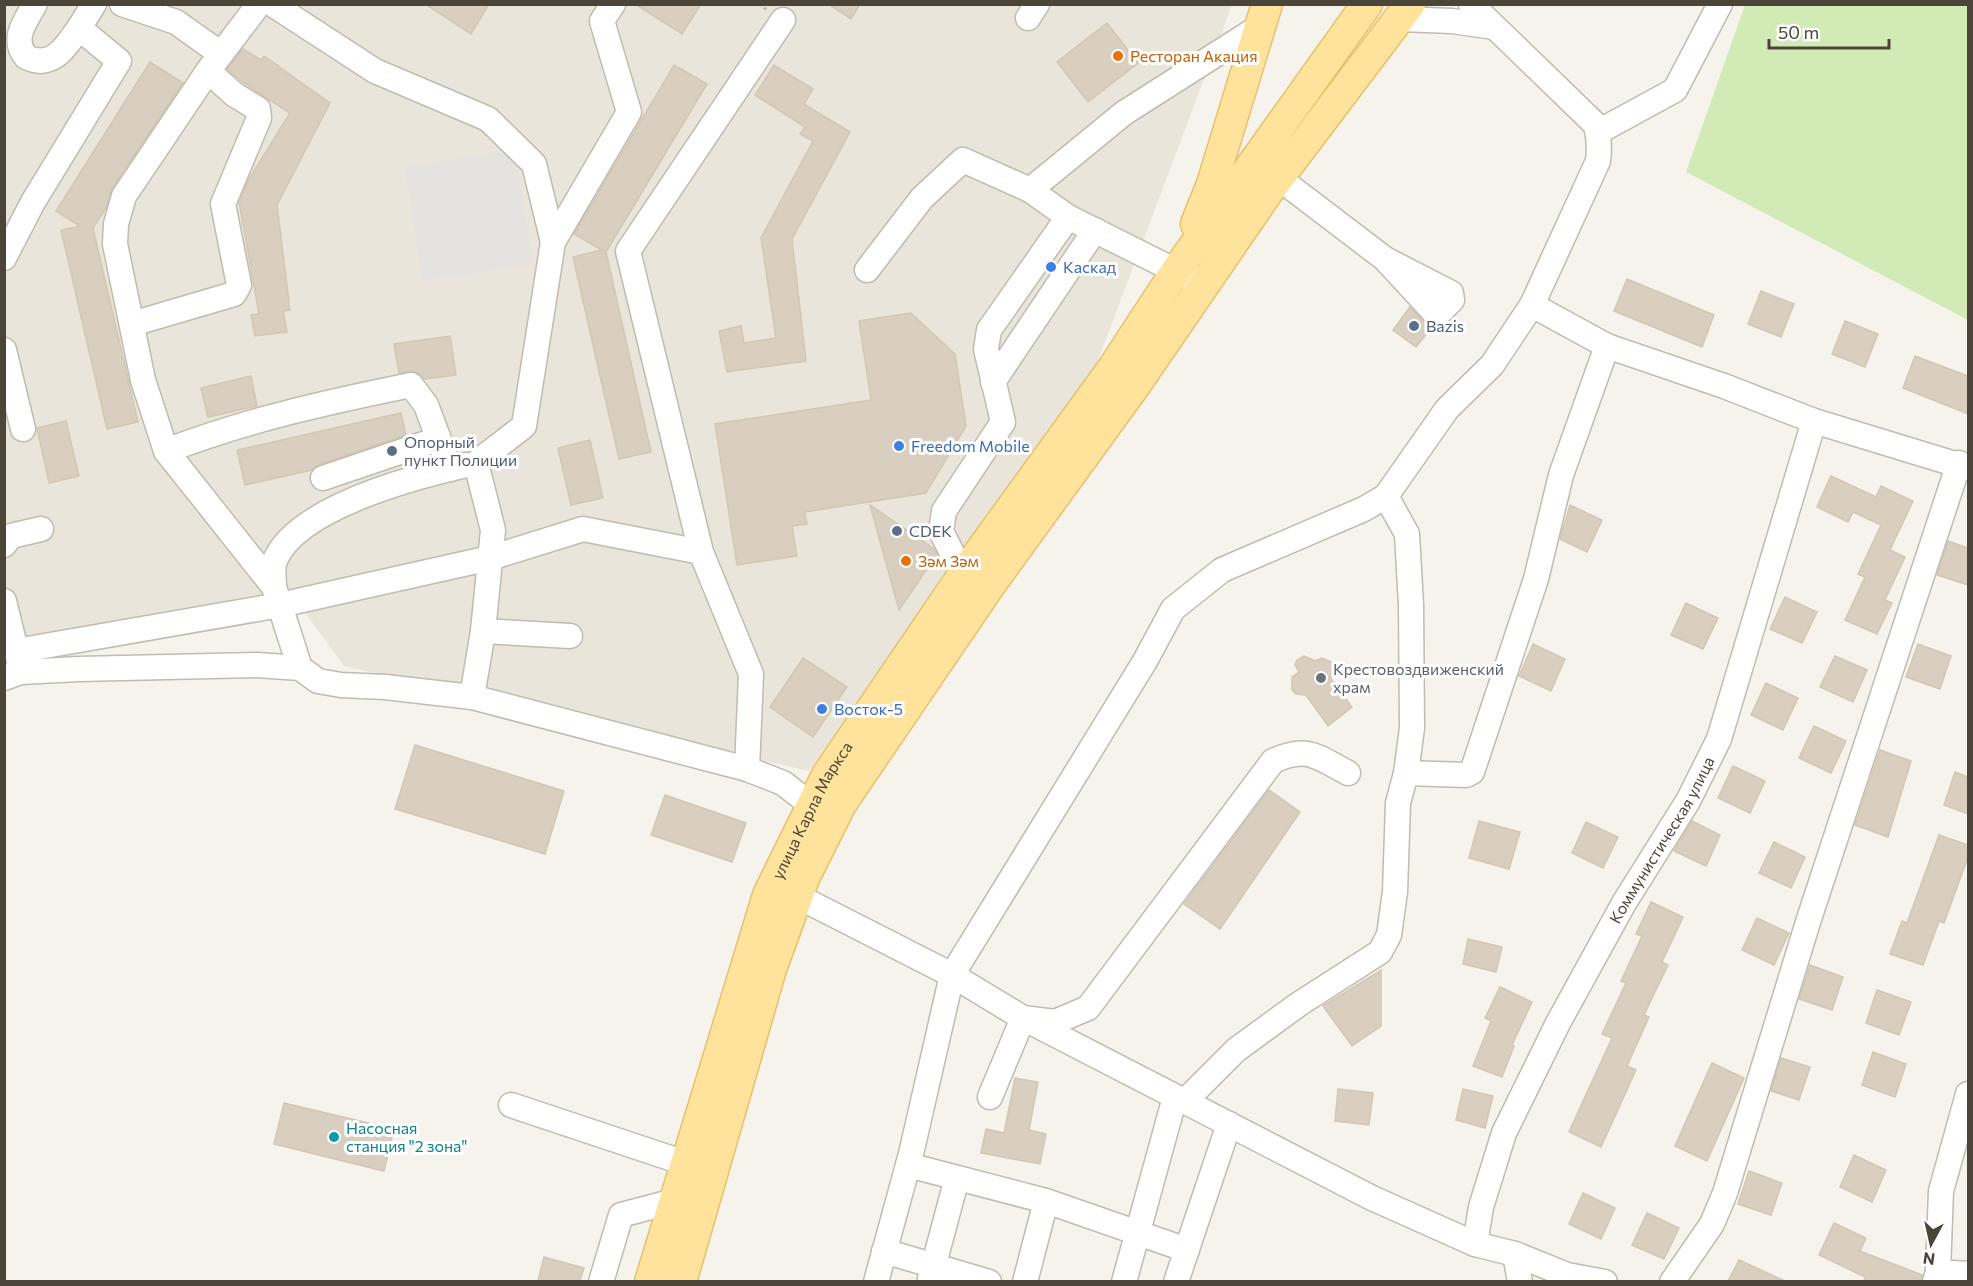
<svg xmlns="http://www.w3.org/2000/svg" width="1973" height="1286" viewBox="0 0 1973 1286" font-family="Commissioner,sans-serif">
<rect width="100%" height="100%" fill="#f6f3ec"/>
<path fill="#eae5da" d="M5 5H1232L1095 368 809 771 344 666 290 592 5 649Z"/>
<path fill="#d2eab5" d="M1745 5H1968V320L1686 172Z"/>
<path fill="#e5e3e0" d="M515 149 533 264 422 281 405 167Z"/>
<g fill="#d8cfc1" stroke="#d3c7b4" stroke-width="1.5">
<path d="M425 4H489L471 34Z"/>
<path d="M635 4H701L682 34Z"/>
<path d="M828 4H860L851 19Z"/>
<path d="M1107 23 1138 63 1088 102 1057 62Z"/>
<path d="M243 49 261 60 264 56 330 103 277 205 290 310 283 311 287 332 255 336 251 315 259 314 239 202 249 179 290 113 244 83 227 69Z"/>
<path d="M150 62 183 83 112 188 106 208 93 228 138 422 107 429 61 230 80 226 56 211Z"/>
<path d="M674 65 707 84 606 252 651 452 619 459 573 257 602 250 574 234Z"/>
<path d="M774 65 813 89 804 104 850 132 792 239 806 361 727 372 719 331 741 326 744 343 776 338 761 238 813 141 800 134 805 127 755 95Z"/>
<path d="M1627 279 1714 315 1702 347 1614 311Z"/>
<path d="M1761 291 1794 304 1781 337 1748 324Z"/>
<path d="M1410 307 1424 322 1433 326 1416 347 1393 330Z"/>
<path d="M911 313 955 354 966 426 926 493 805 512 807 524 792 526 797 556 737 565 715 424 871 400 859 321Z"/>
<path d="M1845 321 1878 334 1865 367 1832 354Z"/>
<path d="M450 336 456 375 425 379 415 372 399 373 394 344Z"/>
<path d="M1915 356 1968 376V414L1903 388Z"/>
<path d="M251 376 257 406 208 417 201 388Z"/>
<path d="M401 413 406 435 318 465 312 470 245 485 237 450Z"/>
<path d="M66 421 79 476 49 483 37 428Z"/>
<path d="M590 440 603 498 571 505 558 448Z"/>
<path d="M1831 476 1876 497 1881 486 1913 501 1890 550 1905 557 1885 600 1892 603 1877 634 1845 620 1865 577 1858 574 1881 525 1853 512 1848 522 1817 507Z"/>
<path d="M870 505 933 548 937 554 899 610Z"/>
<path d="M1570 505 1602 520 1587 552 1560 539Z"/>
<path d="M1948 541 1968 548V585L1937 575Z"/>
<path d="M1785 597 1817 612 1802 643 1770 629Z"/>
<path d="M1686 603 1718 618 1703 649 1671 635Z"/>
<path d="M1533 644 1565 659 1551 691 1519 676Z"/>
<path d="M1918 644 1951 656 1940 689 1906 677Z"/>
<path d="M1304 656 1315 661 1322 658 1331 662 1334 665 1331 679 1352 707 1328 726 1306 695 1296 694 1292 690V677L1299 672 1295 665 1297 660Z"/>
<path d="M1835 656 1867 670 1853 702 1820 687Z"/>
<path d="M803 658 847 687 813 737 770 707Z"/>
<path d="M1766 683 1798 698 1783 730 1751 715Z"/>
<path d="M1814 726 1846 741 1831 773 1799 758Z"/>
<path d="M415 745 564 791 545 854 395 809Z"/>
<path d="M1880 750 1911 761 1888 837 1855 825Z"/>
<path d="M1733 766 1765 781 1750 813 1718 798Z"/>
<path d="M1955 772 1968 777V814L1944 805Z"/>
<path d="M1269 790 1300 812 1220 929 1184 904Z"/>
<path d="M665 795 746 823 732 862 651 835Z"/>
<path d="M1479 821 1520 832 1509 869 1469 858Z"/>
<path d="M1692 821 1720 835 1706 866 1674 851Z"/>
<path d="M1586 822 1618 837 1603 868 1572 853Z"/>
<path d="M1939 835 1968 845V857L1944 923 1939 921 1923 965 1890 954 1902 921 1907 923Z"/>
<path d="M1774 842 1805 857 1791 888 1759 873Z"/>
<path d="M1651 902 1683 917 1662 962 1668 965 1644 1015 1649 1017 1627 1066 1636 1070 1601 1147 1569 1132 1612 1038 1602 1034 1626 983 1621 981 1642 936 1636 934Z"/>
<path d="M1757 918 1789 933 1774 965 1742 950Z"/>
<path d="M1468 939 1502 947 1496 972 1463 964Z"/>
<path d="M1810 965 1843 977 1832 1010 1799 999Z"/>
<path d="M1381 970V1026L1352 1046 1323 1006Z"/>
<path d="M1500 987 1532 1002 1512 1045 1514 1046 1502 1077 1473 1066 1491 1021 1485 1018Z"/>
<path d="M1877 990 1911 1002 1899 1035 1866 1023Z"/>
<path d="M1873 1052 1906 1064 1895 1097 1862 1085Z"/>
<path d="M1781 1058 1810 1067 1799 1100 1771 1091Z"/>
<path d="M1712 1063 1744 1078 1707 1161 1675 1146Z"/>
<path d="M1015 1078 1038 1082 1029 1130 1046 1134 1040 1164 981 1153 986 1129 1004 1133Z"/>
<path d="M1338 1089 1373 1093 1369 1125 1335 1121Z"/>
<path d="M1463 1089 1493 1096 1485 1128 1456 1120Z"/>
<path d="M284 1103 394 1129 384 1171 274 1144Z"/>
<path d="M1854 1155 1886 1170 1872 1202 1840 1187Z"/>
<path d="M1749 1171 1782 1183 1771 1215 1738 1204Z"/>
<path d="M1583 1193 1615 1208 1601 1239 1569 1224Z"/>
<path d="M1647 1213 1679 1228 1664 1259 1632 1245Z"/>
<path d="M1834 1223 1866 1238 1860 1251 1922 1275 1921 1281H1864L1865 1277 1819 1255Z"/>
<path d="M544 1257 584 1268 580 1281H538Z"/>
<path d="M1739 1260 1785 1281H1728Z"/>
</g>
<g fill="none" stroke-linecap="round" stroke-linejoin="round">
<defs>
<g id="minor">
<path d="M35 4C25 22 11 39 26 57 52 70 66 47 79 28"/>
<path d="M122 4 176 22 221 54"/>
<path d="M259 4 208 71 124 196 116 224 115 244 143 380 166 451 274 587 300 668"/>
<path d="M272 4 375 71 488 119 534 164 553 242"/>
<path d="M1471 4 1596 125C1599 138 1600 148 1598 161L1532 305 1607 346 1724 386 1814 421 1968 468"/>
<path d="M1028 18 1037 4"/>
<path d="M1400 19 1452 21 1494 27"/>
<path d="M1598 132 1675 90 1720 4"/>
<path d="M1280 179 1385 259 1434 312H1440L1452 300 1451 293 1385 259"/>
<path d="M1030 190 1124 113 1259 27"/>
<path d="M4 258 33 202 119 61 79 28 94 4"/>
<path d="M867 270 922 198 963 160 1030 190 1068 217 1192 279"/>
<path d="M132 324 234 294 239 285 223 204 259 118 258 109 235 95 208 71"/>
<path d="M4 350 23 429"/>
<path d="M993 382 1095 230"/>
<path d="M166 451C246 420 328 402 411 385L426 405 450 469"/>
<path d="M323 478 438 439"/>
<path d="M4 545 11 536 41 529"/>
<path d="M963 575 941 531 944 511 1003 422 986 349 989 330 1068 217"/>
<path d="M274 587C274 579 272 567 275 560 298 507 414 477 466 465"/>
<path d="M4 601 20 666"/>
<path d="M483 631 570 636"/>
<path d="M16 651 280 605 490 558 583 529 701 552"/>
<path d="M4 678 21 672 78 669 257 665 300 668 318 681 341 685 385 687 472 697 747 769 783 783 810 804 826 812"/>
<path d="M472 697 483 631 493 530 476 463 524 426 553 242 629 112 602 21 613 4"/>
<path d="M747 769 751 674 701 552 628 251 783 20"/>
<path d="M1406 773 1466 775 1472 772 1536 579 1561 475 1607 346"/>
<path d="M797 896 952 975 1023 1018 1372 1198 1475 1244 1515 1254 1567 1275 1605 1282"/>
<path d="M990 1097 1023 1018 1055 1022 1088 1008 1273 761C1308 745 1317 757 1348 773"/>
<path d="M1185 1101 1236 1050 1299 1004 1380 952 1389 935 1395 892 1398 803 1406 773 1412 728 1411 605 1407 534 1386 496"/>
<path d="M511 1105 685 1163"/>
<path d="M908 1165 1046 1201 1025 1282"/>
<path d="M1046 1201 1187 1250"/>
<path id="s1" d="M1475 1244 1481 1207 1504 1133 1558 1023 1624 903 1688 801 1719 739 1814 421"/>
<path d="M884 1251 989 1282"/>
<path d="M1515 1254 1520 1282"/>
<path d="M1938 1272 1968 1274"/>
<path d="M930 1279 957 1178"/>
<path d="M601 1282 621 1215 674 1201"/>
<path d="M876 1282 911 1154 952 975 1145 661 1173 609 1222 570 1364 509 1386 496 1447 409 1492 365 1532 305"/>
<path d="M1124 1282 1175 1097"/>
<path d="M1176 1282 1229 1124"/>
<path d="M1672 1282 1712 1224 1725 1193 1808 922 1959 463"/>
<path d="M1935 1282 1938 1272 1941 1191 1968 1094"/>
</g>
<g id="major">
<path d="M1196 224 1212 184 1267 4"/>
<path id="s2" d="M650 1282 768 895 827 775 963 575 1113 368 1177 270 1367 4"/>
<path d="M681 1282 771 969 804 878 841 804 990 585 1136 384 1267 193 1410 4"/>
</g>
</defs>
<use href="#minor" stroke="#c2bbae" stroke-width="27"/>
<use href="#major" stroke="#e6c16a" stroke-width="33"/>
<path stroke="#c4b79f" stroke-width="3" stroke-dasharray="3 3" stroke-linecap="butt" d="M759 4 767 10"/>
<use href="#minor" stroke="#fff" stroke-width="24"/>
<use href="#major" stroke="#ffe39c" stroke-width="30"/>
</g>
<g fill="#e8710a" stroke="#fff" stroke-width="2">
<circle cx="1118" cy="56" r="6"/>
<circle cx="906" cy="561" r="6"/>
</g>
<g fill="#3f7fe0" stroke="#fff" stroke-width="2">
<circle cx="1051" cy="267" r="6"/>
<circle cx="899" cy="446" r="6"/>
<circle cx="822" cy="709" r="6"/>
</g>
<g fill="#5c6f8a" stroke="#fff" stroke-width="2">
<circle cx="1414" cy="326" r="6"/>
<circle cx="392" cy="451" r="6"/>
<circle cx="897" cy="531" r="6"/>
</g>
<circle fill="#6b7280" stroke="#fff" stroke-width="2" cx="1321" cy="678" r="6"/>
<circle fill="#0f9aa8" stroke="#fff" stroke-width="2" cx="334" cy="1137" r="6"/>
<g text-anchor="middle" stroke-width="6" stroke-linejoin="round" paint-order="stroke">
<g font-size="16" fill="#c56008" stroke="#fff" text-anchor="start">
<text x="1130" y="62">Ресторан Акация</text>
<text x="918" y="567">Зәм Зәм</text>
</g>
<g font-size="16" fill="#366cbe" stroke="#fff" text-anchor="start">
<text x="1063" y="273">Каскад</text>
<text x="911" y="452">Freedom Mobile</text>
<text x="834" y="715">Восток-5</text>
</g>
<g font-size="16" fill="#4e5e75" stroke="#fff" text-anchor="start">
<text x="1426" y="332">Bazis</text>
<text x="404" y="448">Опорный<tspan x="404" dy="18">пункт Полиции</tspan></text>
<text x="909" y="537">CDEK</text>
</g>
<g font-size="16" fill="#5b616d" stroke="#fff" text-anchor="start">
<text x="1333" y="675">Крестовоздвиженский<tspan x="1333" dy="18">храм</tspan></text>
</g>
<g font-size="16" fill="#4b4439" stroke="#fff">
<text dy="6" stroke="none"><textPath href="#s2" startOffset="500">улица Карла Маркса</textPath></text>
<text dy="6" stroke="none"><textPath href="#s1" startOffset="448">Коммунистическая улица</textPath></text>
</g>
<g font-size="16" fill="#0d838f" stroke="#fff" text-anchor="start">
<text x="346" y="1134">Насосная<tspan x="346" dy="18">станция "2 зона"</tspan></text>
</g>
</g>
<rect width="1973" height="1286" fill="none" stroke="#4b4439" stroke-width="12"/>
<g transform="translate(1931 1244) rotate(188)" stroke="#ffffff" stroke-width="4.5" paint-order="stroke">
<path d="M0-4.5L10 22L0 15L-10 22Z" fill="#4b4439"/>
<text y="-9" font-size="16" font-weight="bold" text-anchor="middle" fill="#4b4439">N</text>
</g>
<path d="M1769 39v9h120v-9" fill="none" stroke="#4b4439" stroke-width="3"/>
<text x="1778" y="39" font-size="18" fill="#4b4439" stroke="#ffffff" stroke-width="4.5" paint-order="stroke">50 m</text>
</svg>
